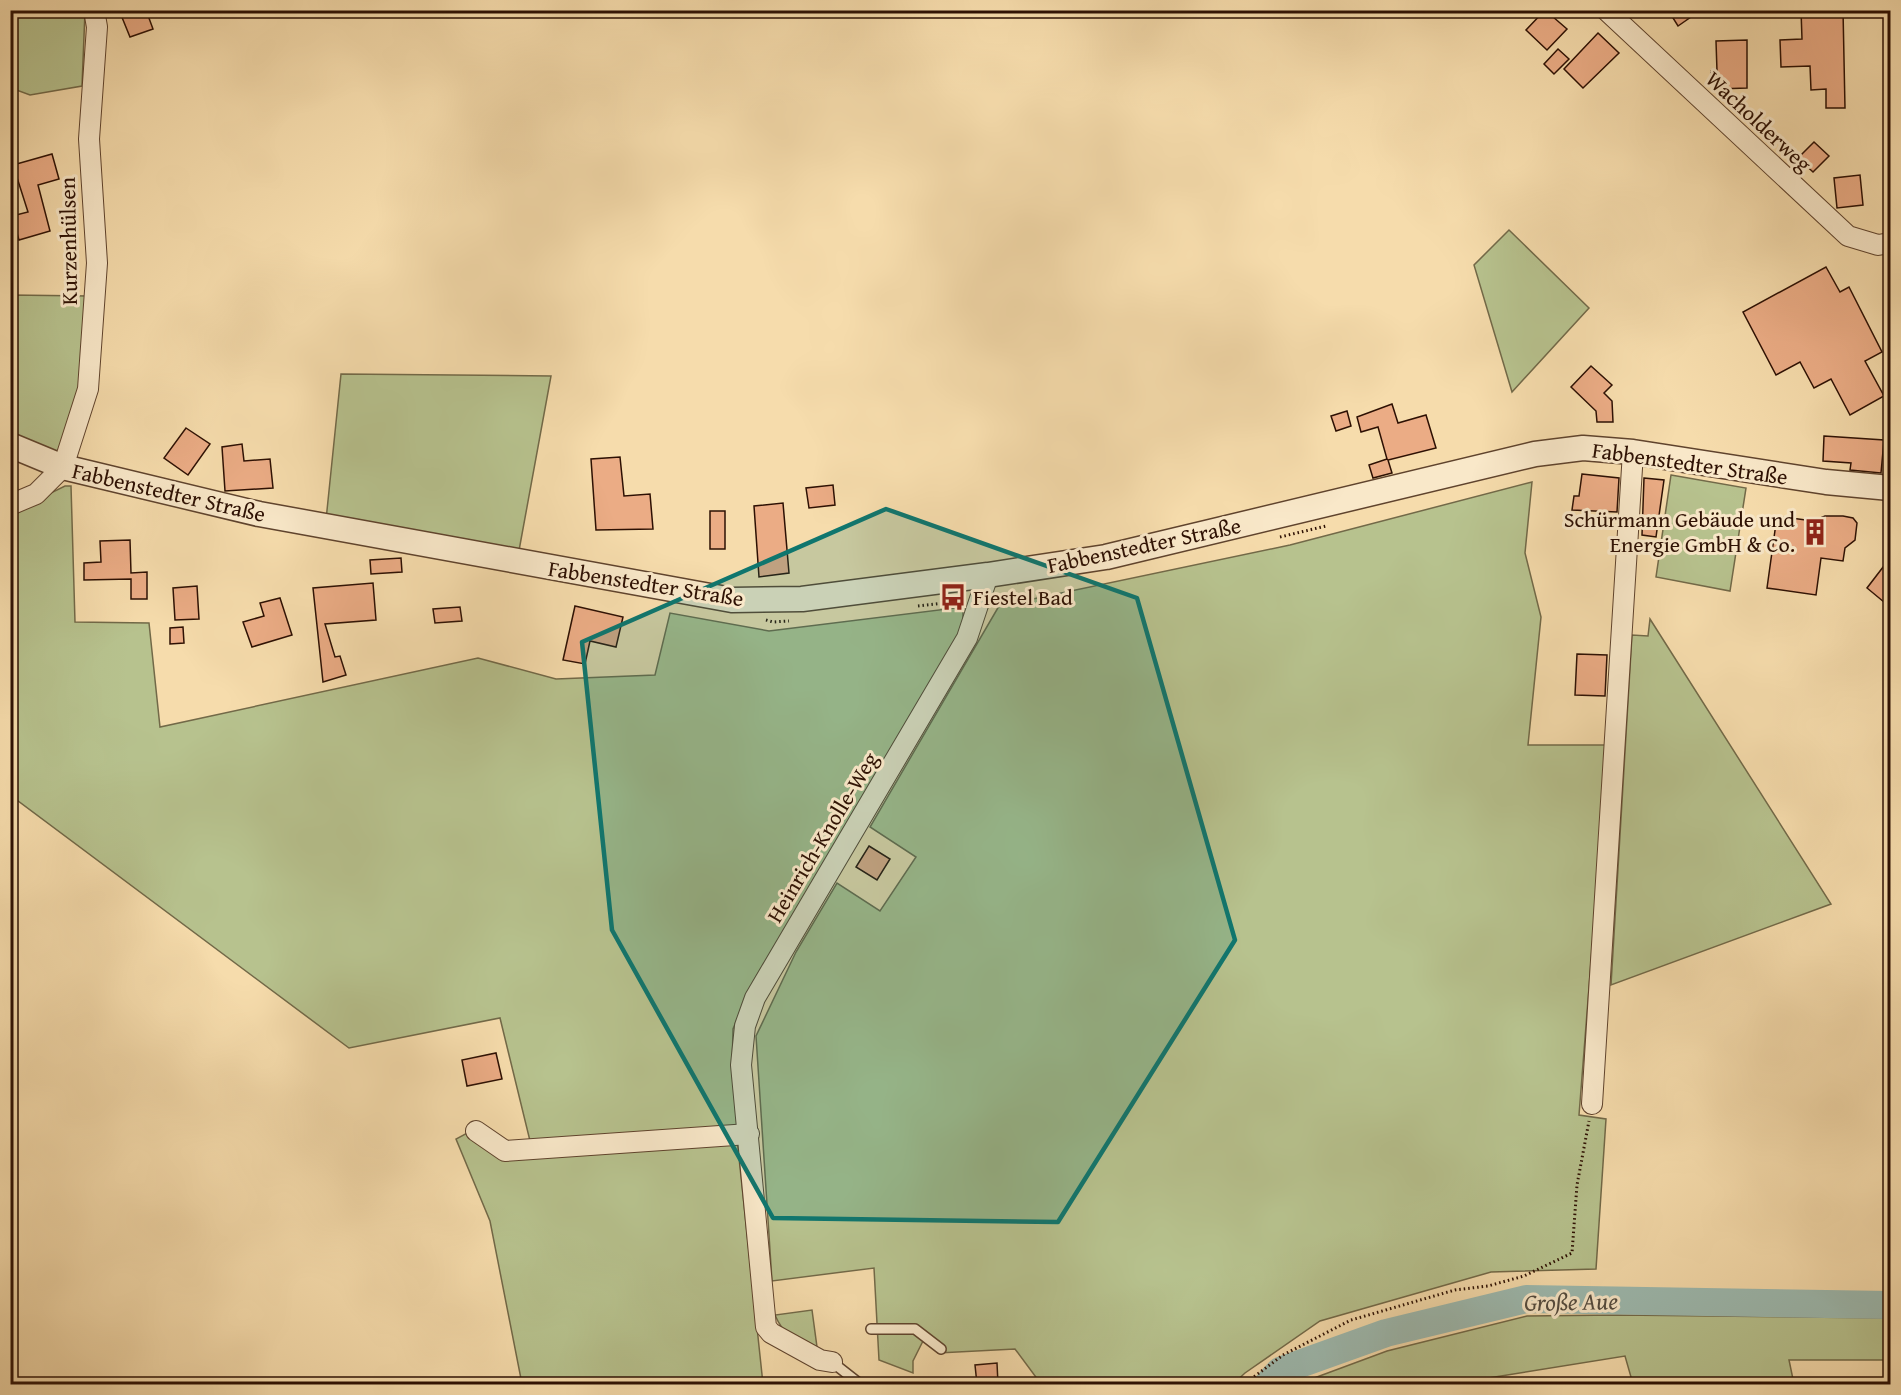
<svg xmlns="http://www.w3.org/2000/svg" width="1901" height="1395" viewBox="0 0 1901 1395" font-family="'Gentium Book Plus',serif">
<rect width="100%" height="100%" fill="#f6dcac"/>
<filter id="stains"><feTurbulence type="fractalNoise" baseFrequency=".00333" numOctaves="4"/><feColorMatrix values="0 0 0 0 .2 0 0 0 0 .09 0 0 0 0 .02 0 0 0 .5 -.17"/></filter>
<radialGradient id="worn" r=".72"><stop offset=".6" stop-color="#630" stop-opacity="0"/><stop offset="1" stop-color="#630" stop-opacity=".3"/></radialGradient>
<g fill="#b7c28e" stroke="#726948" stroke-width="1.5">
<path d="M10 11H85L82 86 30 95 11 88Z"/>
<path d="M1509 230 1589 308 1512 392 1474 265Z"/>
<path d="M10 295 88 296 79 390 60 455 11 433Z"/>
<path d="M341 374 551 376 518 556 326 520Z"/>
<path d="M1671 475 1746 488 1730 591 1656 577Z"/>
<path d="M1532 482 1525 553 1541 617 1528 745H1608L1579 1115 1606 1119 1596 1269 1491 1272 1320 1321 1245 1373 1233 1384H1041L1015 1349 938 1353 924 1339 913 1361V1373L879 1360 874 1268 772 1281 756 1036 796 952 837 883 880 911 916 857 870 827 999 606 1290 545Z"/>
<path d="M65 486H71L75 622 149 623 160 727 478 658 556 679 655 675 670 613 769 631 963 607V630L753 982 733 1029 732 1073 739 1130 531 1145 500 1018 349 1048 18 801 11 799 10 513Z"/>
<path d="M1650 619 1831 904 1611 985 1632 635 1648 636Z"/>
<path d="M469 1132 502 1154 737 1139 763 1384H522L490 1221 456 1139Z"/>
<path d="M812 1310 817 1347C798 1348 782 1332 775 1315Z"/>
<path d="M1618 1315 1890 1318V1360H1789L1794 1384H1633L1625 1356 1451 1384H1298L1387 1351 1527 1316Z"/>
</g>
<g fill="none" stroke-linecap="round" stroke-linejoin="round">
<path stroke="#9dbab0" stroke-width="28" d="M1268 1384 1280 1371 1386 1333 1526 1299 1890 1305"/>
</g>
<g fill="#ebac85" stroke="#2d1003" stroke-width="1.5">
<path d="M119 10H146L153 29 130 37Z"/>
<path d="M1545 10 1567 29 1547 50 1526 30Z"/>
<path d="M1668 10H1701L1678 26Z"/>
<path d="M1801 10H1843L1845 108H1826V89L1811 90 1810 66 1781 67 1780 40 1802 39Z"/>
<path d="M1598 33 1619 53 1583 88 1564 69Z"/>
<path d="M1747 40V88L1717 89V86L1711 85V71H1717L1716 41Z"/>
<path d="M1558 49 1569 59 1554 74 1544 64Z"/>
<path d="M1814 142 1829 156 1813 172 1798 158Z"/>
<path d="M52 154 59 179 38 185 50 231 19 240 12 216 28 212 13 165Z"/>
<path d="M1860 175 1863 205 1837 208 1834 178Z"/>
<path d="M1826 267 1840 292 1849 287 1882 352 1865 361 1884 396 1850 415 1831 379 1814 388 1800 362 1776 375 1743 312Z"/>
<path d="M1591 366 1612 385 1604 393 1612 401 1613 422H1597L1596 411 1571 387Z"/>
<path d="M1392 404 1398 423 1426 415 1436 448 1388 460 1392 473 1373 478 1369 465 1387 459 1378 427 1361 432 1357 417Z"/>
<path d="M1347 411 1351 426 1336 431 1331 416Z"/>
<path d="M186 428 210 444 188 475 164 458Z"/>
<path d="M1824 436 1884 440 1881 473 1850 470 1851 463 1823 461Z"/>
<path d="M242 444 244 461 270 459 273 488 225 491 222 447Z"/>
<path d="M620 457 624 496 650 494 653 529 596 530 591 459Z"/>
<path d="M1582 474 1619 478 1617 512 1572 510 1574 496H1579Z"/>
<path d="M1644 478 1664 480 1656 537 1642 535Z"/>
<path d="M833 485 835 505 809 508 806 488Z"/>
<path d="M783 503 789 573 759 577 754 506Z"/>
<rect x="710" y="511" width="15" height="38"/>
<path d="M1777 516 1813 521 1825 516H1843L1853 518 1857 523 1855 540 1845 548 1843 561 1821 558 1816 595 1767 588Z"/>
<path d="M130 540 131 573 147 572V599H131V579L84 580V563L101 562 100 541Z"/>
<path d="M401 558 402 572 371 574 370 560Z"/>
<path d="M1890 558V607L1867 588Z"/>
<path d="M373 583 376 620 325 624 335 657 340 656 346 675 323 682 313 588Z"/>
<path d="M197 586 199 619 175 620 173 588Z"/>
<path d="M280 598 292 635 252 647 243 622 264 616 260 603Z"/>
<path d="M575 606 623 617 616 647 590 641 585 664 563 660Z"/>
<path d="M460 607 462 621 435 623 433 609Z"/>
<path d="M183 627 184 643 170 644V628Z"/>
<path d="M1577 654 1607 655 1605 696 1575 695Z"/>
<path d="M869 846 890 859 877 880 856 867Z"/>
<path d="M496 1053 502 1079 467 1086 462 1060Z"/>
<path d="M997 1363 998 1384H977L975 1365Z"/>
</g>
<g fill="none" stroke-linecap="round" stroke-linejoin="round">
<defs>
<g id="service">
<path d="M871 1329H915L941 1349"/>
<path d="M832 1362 860 1384"/>
</g>
<g id="minor">
<path d="M1606 10 1848 236 1878 245 1890 243"/>
<path d="M10 505 36 494 63 467 88 389 97 263 89 139 97 27 94 10"/>
<path d="M1592 1104 1633 452"/>
<path d="M476 1131 505 1151 749 1134"/>
<path d="M832 1362 820 1360 771 1333 766 1327 741 1065 745 1026 755 998 967 638 988 575"/>
</g>
<path id="tertiary" d="M10 445 63 467 259 514 732 600 802 599 988 575 1106 557 1535 454 1583 448 1633 452 1826 482 1890 488"/>
</defs>
<use href="#service" stroke="#5f432d" stroke-width="12"/>
<use href="#minor" stroke="#5f432d" stroke-width="22"/>
<use href="#tertiary" stroke="#5f432d" stroke-width="27"/>
<g stroke="#2d1003" stroke-width="3" stroke-dasharray="1.5 3" stroke-linecap="butt">
<path d="M1280 537 1326 526"/>
<path d="M918 606 962 601"/>
<path d="M766 620 773 622 789 621"/>
<path d="M1247 1382 1283 1355 1351 1320 1455 1290 1488 1286 1524 1276 1572 1253 1577 1185 1589 1121"/>
</g>
<use href="#service" stroke="#f9e8c9" stroke-width="9"/>
<use href="#minor" stroke="#f9e8c9" stroke-width="20"/>
<use href="#tertiary" stroke="#f9e8c9" stroke-width="24"/>
</g>
<path fill="#0f766e" fill-opacity="0.2" stroke="#0f766e" stroke-width="4.5" stroke-linejoin="round" d="M886 509 1137 598 1235 940 1058 1222 773 1218 612 930 582 642Z"/>
<defs>
<symbol id="building-bare" viewBox="-9 -9 18 18"><path d="M-4-6H4V6H1V3H-1V6H-4ZM-2.5-4.3h1.7v1.8h-1.7ZM.8-4.3h1.7v1.8H.8ZM-2.5-1h1.7V.8h-1.7ZM.8-1h1.7V.8H.8Z" fill="#8f2418" stroke="#f9e8c9" stroke-width="2.5" paint-order="stroke"/></symbol>
<symbol id="bus-bare" viewBox="-9 -9 18 18"><path d="M-5-6H5V4H4V6H2V4H-2V6H-4V4H-5ZM-3.5-4V0h7V-4ZM-3.5 1.2v1.5H-2V1.2ZM2 1.2v1.5H3.5V1.2Z" fill="#8f2418" stroke="#f9e8c9" stroke-width="2.5" paint-order="stroke"/></symbol>
</defs>
<g fill-rule="evenodd">
<use href="#building-bare" x="1796" y="513" width="38" height="38"/>
<use href="#bus-bare" x="934" y="578" width="38" height="38"/>
</g>
<g text-anchor="middle" stroke-width="6" stroke-linejoin="round" paint-order="stroke">
<g font-size="22" fill="#2d1003" stroke="#f9e8c9">
<text transform="translate(1759 121) rotate(43)" y="8">Wacholderweg</text>
<text transform="translate(68 241) rotate(-91)" y="8">Kurzenhülsen</text>
<text transform="translate(1690 463) rotate(8)" y="8">Fabbenstedter Straße</text>
<text transform="translate(169 492) rotate(13)" y="8">Fabbenstedter Straße</text>
<text transform="translate(1144 545) rotate(-12)" y="8">Fabbenstedter Straße</text>
<text transform="translate(646 583) rotate(9)" y="8">Fabbenstedter Straße</text>
<text transform="translate(822 837) rotate(-59)" y="8">Heinrich-Knolle-Weg</text>
</g>
<g font-size="22" fill="#2d1003" stroke="#f9e8c9" text-anchor="end">
<text x="1795" y="527">Schürmann Gebäude und<tspan x="1795" dy="25">Energie GmbH &amp; Co.</tspan></text>
<text x="973" y="605" text-anchor="start">Fiestel Bad</text>
</g>
<g font-size="24" font-style="italic" fill="#544c40" stroke="#f9e8c9">
<text transform="translate(1571 1302) rotate(-1)" y="8">Große Aue</text>
</g>
</g>
<rect width="1901" height="1395" fill="none" stroke="#f6dcac" stroke-width="36"/>
<rect x="12" y="12" width="1877" height="1371" fill="none" stroke="#2d1003" stroke-width="3"/>
<rect x="18" y="18" width="1865" height="1359" fill="none" stroke="#2d1003" stroke-width="1.5"/>
<rect width="100%" height="100%" filter="url(#stains)"/>
<rect width="100%" height="100%" fill="url(#worn)"/>
</svg>
